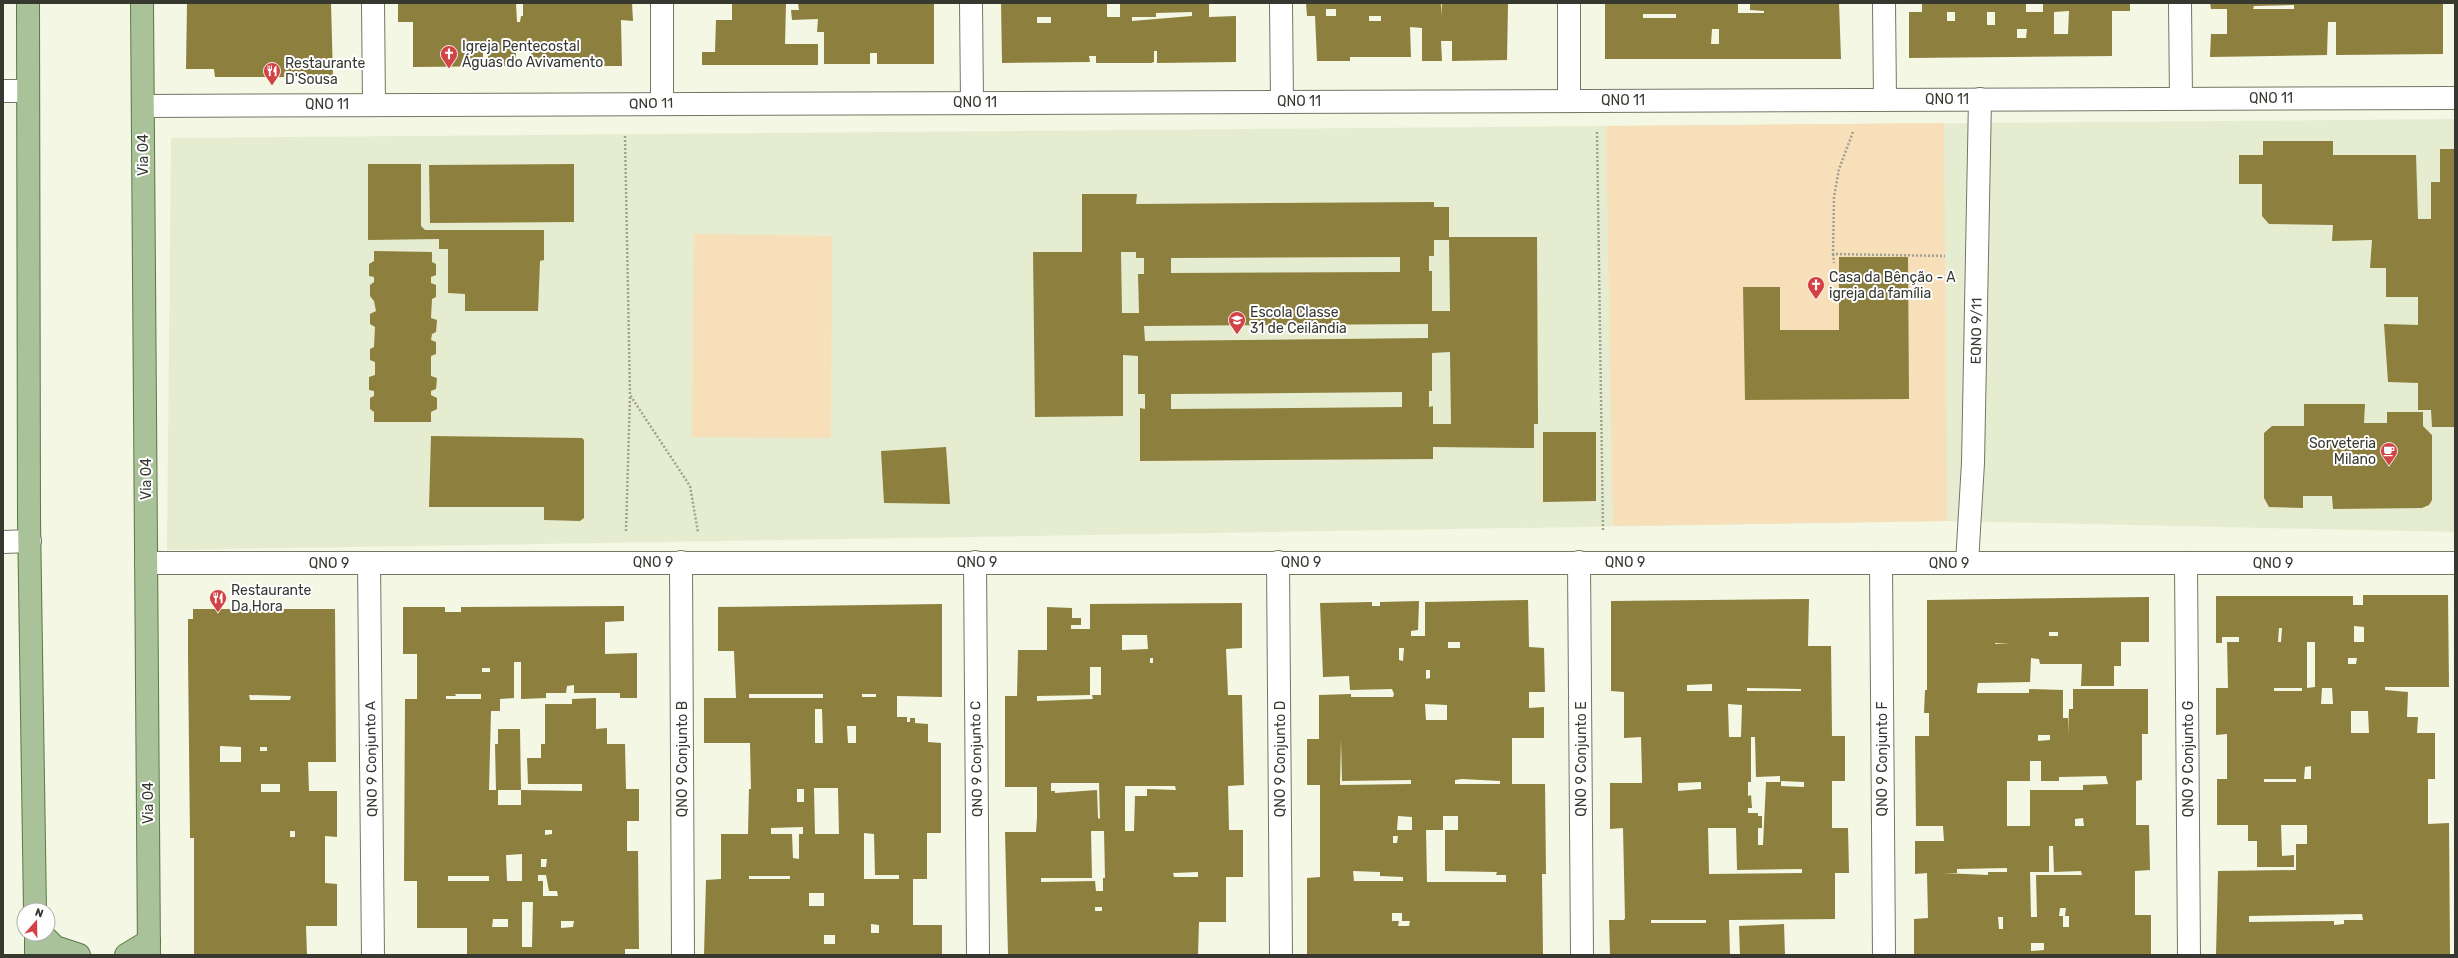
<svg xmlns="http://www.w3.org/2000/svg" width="2458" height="958" viewBox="0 0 2458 958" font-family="Rubik,sans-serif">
<rect width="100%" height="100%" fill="#f3f7e3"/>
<path fill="#e6ecd0" d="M2455 119V532L1947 521 167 550 171 138Z"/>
<g fill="#f7dfb9">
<path d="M1944 123 1947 521 1613 526 1606 126Z"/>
<path d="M694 234 832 236 831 438 692 437Z"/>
</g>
<g fill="#8d7f3d" fill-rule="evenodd">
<path d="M187 3H331L333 77H215L214 69H186Z"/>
<path d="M398 3H516L517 22H520L521 16H523V3H632L633 21 621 20 622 66H532L531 46 516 47V66L413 67V22H398ZM483 51H488V59L483 60Z"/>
<path d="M732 3H786L785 44H818V65H702V52H715L716 20H732Z"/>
<path d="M798 3H934V64H877V53H870V64H824V32H817L818 19 792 20 791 10H799Z"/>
<path d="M1001 3H1107V17H1120V3H1209V17L1236 16V62L1157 63V51H1154V62L1151 63H1096V56H1089L1090 62 1002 63ZM1192 12V16L1132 21V17H1156V13ZM1037 17H1051V23H1037Z"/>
<path d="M1306 3H1441L1442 16V3H1508L1507 60 1452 61V41H1441L1442 61H1422V28L1410 27 1411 57H1350V61H1317L1315 16H1307ZM1326 9H1336V16H1326ZM1369 16H1381V21H1369Z"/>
<path d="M1605 3H1738V13H1764V11L1750 10V3H1839L1841 59H1605ZM1643 14H1676V18H1643ZM1712 29H1719V44H1711Z"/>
<path d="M1922 3H2026V12H2043V3H2130V11H2112V56L1909 58V12H1922ZM2069 11 2068 34H2054V12ZM1947 12H1955V21H1947ZM1987 12H1995V25H1987ZM2017 29H2027L2026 38H2017Z"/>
<path d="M2210 3H2443V54L2336 55V22H2328L2327 55 2210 57 2211 34H2227V9H2211ZM2294 5V9H2253L2254 6Z"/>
<path d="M2263 141H2333V155H2416L2418 219H2431V182H2440V149H2455V427H2432L2431 410H2418V383L2388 382 2384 324 2418 325V297H2386V268H2370L2372 240 2332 241 2333 225 2269 224 2262 216V184H2239V155H2263Z"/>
<path d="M368 164H421V226L425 230H544V260L540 261 538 311H465V294L448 293V249H439V239L368 240Z"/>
<path d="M574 164V222L430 223 429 165Z"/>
<path d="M1082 194H1137L1136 204 1434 202V207H1449V237H1537L1538 424H1534V448L1433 447V459L1140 461V408L1145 409V394H1138V356L1123 355V416L1035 417 1033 252H1082ZM1434 240H1449L1450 311H1432V271H1429V256H1434ZM1121 252H1136V258H1144V274H1138L1139 313H1122ZM1400 257V272L1171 273V258ZM1428 324V338L1145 341 1144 326ZM1450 352 1451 424H1433V406L1429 407V391H1432V353ZM1402 392V407L1171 409V394Z"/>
<path d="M374 251 432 252V262L436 264V275L431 277V283L436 285V297L432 299 431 318 437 320 436 332 432 334 431 340 436 342V354L431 356V376L437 378 436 389 431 391V395L437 398V409L431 412V422H374V412L370 409V398L374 396V391L369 390V377L375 375V362L370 360V349L374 347 375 327 370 324V314L376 311 374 301 370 296V285L374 282V277L369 276V264L374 261Z"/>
<path d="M1839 257H1908L1909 399 1745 400 1743 287H1780V330H1839Z"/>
<path d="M2304 404H2365L2364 423H2387V412H2423V426L2432 435V500L2429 505 2422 508 2333 509 2332 496H2303V508L2269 507 2264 498V433L2272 426H2304Z"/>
<path d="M1543 432H1596V501L1543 502Z"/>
<path d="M431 436 582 438 584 440V518L580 521 544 520V507H429Z"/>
<path d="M946 447 950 504 884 503 881 451Z"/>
<path d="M2363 595H2448L2449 687H2385V690L2408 692 2407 717H2418L2417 733H2435V779H2428V824L2449 823 2450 955H2216L2218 871 2296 870V844H2307V825H2281L2282 856 2294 855V867H2257V841H2248V825H2217V779H2227V734L2216 735V688H2228L2227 642H2239V637H2222V643H2216V596H2353V605H2363ZM2354 626 2364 627V642H2354ZM2279 628H2282L2281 642H2278ZM2307 642H2315V687L2307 688ZM2348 658H2357L2356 664H2348ZM2274 688H2302V691H2274ZM2322 688H2332L2333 704H2321ZM2351 711H2368L2369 733H2351ZM2311 766V779H2304L2305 767ZM2264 779H2296V782H2264ZM2362 914 2363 920H2344V924L2334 925V921L2249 922V916Z"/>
<path d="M2149 597V642H2121V666H2114V686H2081L2082 664H2040L2039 659 2031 658 2030 682 1978 683 1977 690V693H2029V689L2063 690V718H2068V735L2069 709H2073V689H2148V734H2142V780L2136 781V825H2149L2150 870 2135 871V915H2151V955H1914V919L1928 918 1927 873 1915 874V841H1944L1943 826H1916L1915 736H1929V713H1924L1925 690H1927V600ZM2049 632H2058V636H2049ZM1995 643H2010L1995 644ZM2038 735H2050V740L2038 741ZM2030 761H2041V781H2059V777L2106 776 2108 784 2083 785V790H2030V826H2007V781H2030ZM2083 818 2084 826H2075V819ZM2049 846H2053L2054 872 2081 871 2082 875H2036L2037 917H2031L2030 872H2049ZM2007 868V872H1988V875L1943 873H1957V869ZM2060 908H2066L2065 916H2069V927H2063V916H2059ZM1998 917H2003V929H1999ZM2031 943H2044V950L2031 951Z"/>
<path d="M1809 599 1808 646H1831L1832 736H1845V781H1832V828H1848L1849 873H1835V919L1729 920 1730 955H1610L1609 920H1624L1625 918 1623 828 1610 829V783H1642V776L1641 737 1624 738V692L1611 691V601ZM1712 684V691H1687V685ZM1747 688 1801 689V691H1747ZM1728 704 1742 705 1741 737H1729ZM1751 737H1755L1756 777 1780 776V782H1766L1763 845H1758V828H1762V816H1758V813H1748V808H1752L1751 795 1748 796V782H1751ZM1781 781 1804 782V787L1781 786ZM1701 782V789L1678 791V783ZM1708 828H1736L1737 870 1802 869V873L1709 874ZM1651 920H1706V923H1651Z"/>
<path d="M1528 600 1529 647 1544 648 1545 692H1529V708L1544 707V738H1512V784H1545L1546 874H1542L1543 955H1307V878L1320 877V785H1307V739H1319V695L1351 694V697H1393L1394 694 1392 689 1350 690 1349 676 1323 677 1320 603 1372 602V606H1380V602L1419 601 1418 630 1411 631V636H1425V602ZM1448 642H1460V648H1448ZM1399 648H1404L1403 661 1399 660ZM1426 670H1430V678L1426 679ZM1425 704 1447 705V720H1426ZM1341 739 1342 781 1411 780V784L1340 785ZM1462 779 1500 781V784H1455V780ZM1398 816 1412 817V830H1397ZM1443 816H1458V830H1445V871L1497 872 1496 875H1506V882H1427L1426 830H1443ZM1393 836H1398L1397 843H1393ZM1353 871 1380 872V876L1403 877V881H1354ZM1392 913H1402V921H1410L1409 926H1398L1399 921H1392Z"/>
<path d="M1242 603V648L1226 649 1228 695H1242L1244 785 1228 786 1229 830H1243V877H1226V922H1199L1198 955H1008L1005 832H1036L1037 818V787H1005V696H1017L1018 650H1047V607L1072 608V618H1081V625H1071V629H1090V604ZM1122 635H1147L1148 649 1122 650ZM1150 658H1153V663H1150ZM1090 667H1101V695H1092L1093 699 1037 701V696L1090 695ZM1051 783H1099L1100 819 1098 818 1097 790 1055 793V791H1051ZM1125 786H1175L1176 790 1147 789V796H1135L1134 831H1125ZM1091 831H1104L1105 878H1103V891H1096L1095 881 1041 882V878H1092ZM1198 872V877H1174L1173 873ZM1095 907H1102V911H1095Z"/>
<path d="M942 604V697L897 696V717H907V722H910V718H915V723L928 724V742L941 743V833H927V879H913V925H942V955H704L706 880 721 879V834H748L749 789H751L750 743H704V698H736L734 651H718V607ZM749 694H823V698H749ZM862 694H876V697H862ZM815 709H822L823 743H815ZM847 726H856V743H848ZM814 788H838L839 834H815ZM797 789H804V802H797ZM803 827V834H799V859L793 858 792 834H771V828ZM864 833 874 834 875 875H899V879H864ZM749 876H790V879H749ZM809 893H824V906H809ZM871 924 879 925V933H871ZM824 935H835V944H824Z"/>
<path d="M624 606V621L605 622V654L637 653V698H620V693H574V685L567 686 566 693H546V698L521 699V662H514V698L500 699V711H491L489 790H496L495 744H498V729H520L521 790H498V805H521V790L582 791V784H528L527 758H541V744H545V704H572V699L596 698V729L607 728V744H625L626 789H639V821H627V851H638L639 949H625V955H467V928H417V881H404L405 699H417V654H403V607H445V612H461V607ZM482 668H490V672H482ZM455 694H481V699H446V696H456ZM545 830H552V834L545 835ZM522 854V881H507L506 855ZM541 859H547L546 867H541ZM538 875H546L549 891H557L558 896H543V881H538ZM448 876H489V881H448ZM522 902H533L532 947H522ZM493 919H508V927H492ZM561 921H574L573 927 561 928Z"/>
<path d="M193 609H335L336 762H308L309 791H337V837L325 836V883L337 884V926H306L307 955H194V838H190L188 655V619H193ZM249 695 291 696 290 700H250ZM220 746 241 747V762H220ZM260 747H267V751H260ZM261 784H280V792H261ZM290 831H295V837H290Z"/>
<path d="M1784 924 1785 955H1740L1739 926Z"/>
</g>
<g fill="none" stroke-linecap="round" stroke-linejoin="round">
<defs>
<g id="minor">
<path d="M373 3 374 104"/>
<path d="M971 3 972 102"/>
<path d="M1281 3 1282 101"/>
<path d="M1569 3V100"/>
<path d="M1884 3 1885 99"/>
<path d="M2180 3 2181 98"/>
<path d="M3 91H28"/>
<path d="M662 103V3"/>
<path d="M143 106 2455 98"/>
<path d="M3 542 30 541"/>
<path d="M681 562 683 955"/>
<path d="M975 562 978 955"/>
<path d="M1278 562 1281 955"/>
<path d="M1579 562 1582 955"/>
<path d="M146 563H2455"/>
<path d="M369 563 373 955"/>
<path d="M1881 563 1884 955"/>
<path d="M1967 563 1973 463 1980 99"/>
<path d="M2186 563 2189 955"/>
</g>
<g id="major">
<path d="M28 3 29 519 35 910"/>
<path d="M142 3 149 955"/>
<path d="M36 934V955"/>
<path d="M42 934 55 947 79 955"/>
<path d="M126 955 149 941"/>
</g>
</defs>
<use href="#minor" stroke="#737765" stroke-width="24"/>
<use href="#major" stroke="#5b7848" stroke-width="24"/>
<g stroke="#9ea193" stroke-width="2.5" stroke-dasharray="2 2" stroke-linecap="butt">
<path d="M1597 132 1603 531"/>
<path d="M1853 132 1839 169 1834 197 1833 254 1945 256"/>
<path d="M625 136 630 395 690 486 698 532"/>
<path d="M1833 254 1834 263"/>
<path d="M626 531 630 396"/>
</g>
<use href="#minor" stroke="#fff" stroke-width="22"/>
<use href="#major" stroke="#a9c299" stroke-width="22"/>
</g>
<defs>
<symbol id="church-pin" viewBox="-11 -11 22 30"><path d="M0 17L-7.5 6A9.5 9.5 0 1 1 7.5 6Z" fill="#d24346" stroke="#fff"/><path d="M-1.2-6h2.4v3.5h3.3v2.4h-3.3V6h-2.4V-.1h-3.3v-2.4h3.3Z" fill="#fff"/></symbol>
<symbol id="restaurant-pin" viewBox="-11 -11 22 30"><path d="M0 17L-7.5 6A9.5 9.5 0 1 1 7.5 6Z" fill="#d24346" stroke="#fff"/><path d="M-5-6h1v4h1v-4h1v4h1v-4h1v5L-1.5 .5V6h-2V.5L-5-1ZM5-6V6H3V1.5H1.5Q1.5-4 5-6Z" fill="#fff"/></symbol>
<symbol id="school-pin" viewBox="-11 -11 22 30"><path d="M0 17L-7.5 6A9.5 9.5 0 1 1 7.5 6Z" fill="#d24346" stroke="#fff"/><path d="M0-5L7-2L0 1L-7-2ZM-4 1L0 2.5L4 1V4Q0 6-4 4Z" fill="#fff"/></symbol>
<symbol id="cafe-pin" viewBox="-11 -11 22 30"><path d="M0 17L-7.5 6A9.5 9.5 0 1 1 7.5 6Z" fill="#d24346" stroke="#fff"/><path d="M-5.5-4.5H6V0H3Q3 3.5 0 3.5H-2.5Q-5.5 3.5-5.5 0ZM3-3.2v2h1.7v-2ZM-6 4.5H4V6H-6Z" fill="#fff"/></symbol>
</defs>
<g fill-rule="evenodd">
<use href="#church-pin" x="439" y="44" width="20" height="27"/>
<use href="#restaurant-pin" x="262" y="61" width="20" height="27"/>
<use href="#church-pin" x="1806" y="275" width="20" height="27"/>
<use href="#school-pin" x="1227" y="310" width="20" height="27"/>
<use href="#cafe-pin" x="2379" y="441" width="20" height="27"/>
<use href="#restaurant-pin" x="208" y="588" width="20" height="27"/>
</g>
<g text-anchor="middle" stroke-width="4" stroke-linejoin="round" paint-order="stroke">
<g font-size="14" fill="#373931" stroke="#fff" text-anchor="start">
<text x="462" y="51">Igreja Pentecostal<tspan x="462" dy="16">Águas do Avivamento</tspan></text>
<text x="285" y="68">Restaurante<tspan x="285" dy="16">D'Sousa</tspan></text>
<text x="1829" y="282">Casa da Bênção - A<tspan x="1829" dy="16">igreja da família</tspan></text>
<text x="1250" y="317">Escola Classe<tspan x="1250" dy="16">31 de Ceilândia</tspan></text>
<text x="2376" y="448" text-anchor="end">Sorveteria<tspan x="2376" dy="16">Milano</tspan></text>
<text x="231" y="595">Restaurante<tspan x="231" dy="16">Da Hora</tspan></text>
</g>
<g font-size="14" fill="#373931" stroke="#fff">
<text x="2271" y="103">QNO 11</text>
<text x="1947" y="104">QNO 11</text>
<text x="1623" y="105">QNO 11</text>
<text x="1299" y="106">QNO 11</text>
<text x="975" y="107">QNO 11</text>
<text transform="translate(651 103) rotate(-1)" y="5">QNO 11</text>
<text x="327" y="109">QNO 11</text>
<text transform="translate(143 155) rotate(-90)" y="5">Via O4</text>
<text transform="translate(1976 331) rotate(-89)" y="5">EQNO 9/11</text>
<text transform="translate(146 479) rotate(-90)" y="5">Via O4</text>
<text x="653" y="567">QNO 9</text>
<text x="977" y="567">QNO 9</text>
<text x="1301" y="567">QNO 9</text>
<text x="1625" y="567">QNO 9</text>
<text x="329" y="568">QNO 9</text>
<text x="1949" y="568">QNO 9</text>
<text x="2273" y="568">QNO 9</text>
<text transform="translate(371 759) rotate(-91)" y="5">QNO 9 Conjunto A</text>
<text transform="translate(682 759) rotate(-90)" y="5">QNO 9 Conjunto B</text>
<text transform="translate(976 759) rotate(-91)" y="5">QNO 9 Conjunto C</text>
<text transform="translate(1280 759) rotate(-90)" y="5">QNO 9 Conjunto D</text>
<text transform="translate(1581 759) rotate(-90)" y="5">QNO 9 Conjunto E</text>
<text transform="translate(1882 759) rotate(-90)" y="5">QNO 9 Conjunto F</text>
<text transform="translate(2188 759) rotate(-90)" y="5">QNO 9 Conjunto G</text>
<text transform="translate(148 803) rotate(-90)" y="5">Via O4</text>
</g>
</g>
<rect width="2458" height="958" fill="none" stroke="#373931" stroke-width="8"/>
<g transform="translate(36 922) rotate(20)"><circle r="19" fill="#ffffff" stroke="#afb0ad"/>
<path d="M0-3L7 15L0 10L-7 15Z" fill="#d24346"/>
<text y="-6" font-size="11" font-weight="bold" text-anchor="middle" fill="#373931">N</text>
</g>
</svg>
